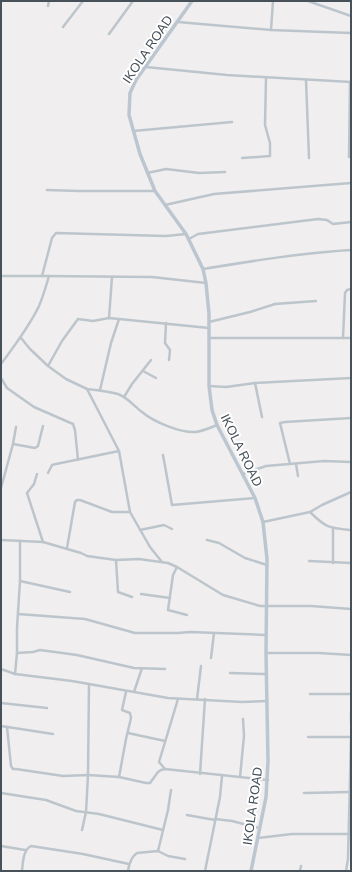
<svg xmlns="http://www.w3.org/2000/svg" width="352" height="872" viewBox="0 0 352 872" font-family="Helvetica,sans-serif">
<rect width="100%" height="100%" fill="#f0eeee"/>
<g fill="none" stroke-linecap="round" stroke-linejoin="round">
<g stroke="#bdc5cc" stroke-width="2.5">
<path d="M308 1 351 16"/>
<path d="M48 6 49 1"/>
<path d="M178 22 271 30 351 33"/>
<path d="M63 27 83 1"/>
<path d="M271 30 273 1"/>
<path d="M109 34 133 1"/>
<path d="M146 67 227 75 351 82"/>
<path d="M306 80 309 158"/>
<path d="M133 131 232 122"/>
<path d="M349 157 350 82"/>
<path d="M242 158 270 156V143L265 125 266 78"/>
<path d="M147 173 166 169 199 173 225 172"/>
<path d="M47 190 79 191H155"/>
<path d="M165 205 214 194 351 183"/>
<path d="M189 239 198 234 318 219 327 220 333 224 351 222"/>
<path d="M203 269C252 261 301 253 351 250"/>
<path d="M1 276H42L152 277 206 283"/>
<path d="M42 276 52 238 56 233 166 236 186 234"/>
<path d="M109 318 112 277"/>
<path d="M209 322 250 312 275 304 316 301"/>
<path d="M166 323 165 343 170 350 169 360"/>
<path d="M21 338 30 349 48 366 66 379 87 389 119 451 130 512"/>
<path d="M209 338H351"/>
<path d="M343 338 345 293 347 290 351 289"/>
<path d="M1 364C15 345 29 327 39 306 43 297 46 286 49 276"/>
<path d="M48 366 62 341 78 319 93 321 109 318 209 328"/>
<path d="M143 371 156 378"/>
<path d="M1 378 7 388 34 407 73 424 75 430 78 460"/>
<path d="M255 383 262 417"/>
<path d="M209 386 226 387 255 383 351 378"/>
<path d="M87 389C97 390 108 391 118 394 127 397 134 406 142 412 154 422 180 433 196 432 203 431 210 428 217 425"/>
<path d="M100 390 111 343 119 319"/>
<path d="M124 397 132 384 151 360"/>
<path d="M13 444 35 448 38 446 43 426"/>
<path d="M163 455 172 505 255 498"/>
<path d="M290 464 280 423 285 422 351 418"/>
<path d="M296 464 298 476"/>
<path d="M48 473 52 465 56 464 119 451"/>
<path d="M37 474 34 484 27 493 43 542"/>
<path d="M243 474 266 466 324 461 351 462"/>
<path d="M1 488 13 444 16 427"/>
<path d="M310 512C326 528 329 528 351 530"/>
<path d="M263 522 310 512 322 505 351 492"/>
<path d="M333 528V563"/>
<path d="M140 530 164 525 172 529"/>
<path d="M1 540 43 542 81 553 87 556 116 560 139 559 168 563 177 567 223 595 260 606H311L351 609"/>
<path d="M207 540 219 543 245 558 267 565"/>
<path d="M67 548 75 502 77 500H80L112 512H130L150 547 162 562"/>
<path d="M116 560 118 592 132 597"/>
<path d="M309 561 351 563"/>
<path d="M177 567 173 575 168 610 187 615"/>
<path d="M20 581 70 592"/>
<path d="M141 594 170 598"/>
<path d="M18 614 85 619 135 633H178L190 632 266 635"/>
<path d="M17 653 33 652 40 650 77 655 134 668 165 669"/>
<path d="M266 653H319L351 655"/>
<path d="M211 658 214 633"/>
<path d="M1 669 15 674 72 681 168 698 242 702 267 701"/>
<path d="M230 673 266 674"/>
<path d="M15 674 17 653V628L20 581V541"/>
<path d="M134 692 142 668"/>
<path d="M310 694H351"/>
<path d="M197 699 201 666"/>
<path d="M1 703 47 708"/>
<path d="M351 712V723"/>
<path d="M1 726 53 734"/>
<path d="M7 727 11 766 13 769H16L63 776 88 775 119 777 146 783H150L158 772 161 770 165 769 268 780"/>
<path d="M128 733 165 741"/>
<path d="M308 737H351"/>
<path d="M165 769 159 762 178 699"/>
<path d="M200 774 205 699"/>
<path d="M119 777 126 739 131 718 130 713 122 710 126 692"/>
<path d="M240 777 244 736 243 719"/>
<path d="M1 793 46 800 76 811 99 814 163 830"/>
<path d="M304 793 350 792"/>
<path d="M187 815 215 820"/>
<path d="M215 819 232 821 259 828"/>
<path d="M82 830 86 812 88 775 89 684"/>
<path d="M258 838 292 834H349"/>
<path d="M1 846 25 850"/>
<path d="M158 851 168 810 171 790"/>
<path d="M22 871C23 862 23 850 31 846L83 854 129 864"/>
<path d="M128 871C129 864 131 857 137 853L158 851 168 856 185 859"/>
<path d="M205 871 220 797 222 776"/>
<path d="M300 871 301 866"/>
<path d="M346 871 348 859 351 738"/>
</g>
<path stroke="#bcc6d1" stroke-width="3.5" d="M192 1 136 80 130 93 129 115 140 154 155 191 186 234 203 269 206 283 209 314V386L212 410 217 425 255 498 263 522 267 559 266 653 268 761 266 797 251 871"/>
</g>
<g text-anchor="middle" stroke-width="4" stroke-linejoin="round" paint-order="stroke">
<g font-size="13" fill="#47515a" stroke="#fff">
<text transform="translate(147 49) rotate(-56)" y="5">IKOLA ROAD</text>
<text transform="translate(242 450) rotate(64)" y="5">IKOLA ROAD</text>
<text transform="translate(252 806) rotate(-82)" y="5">IKOLA ROAD</text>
</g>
</g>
<rect width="352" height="872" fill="none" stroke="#47515a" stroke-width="4"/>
</svg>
